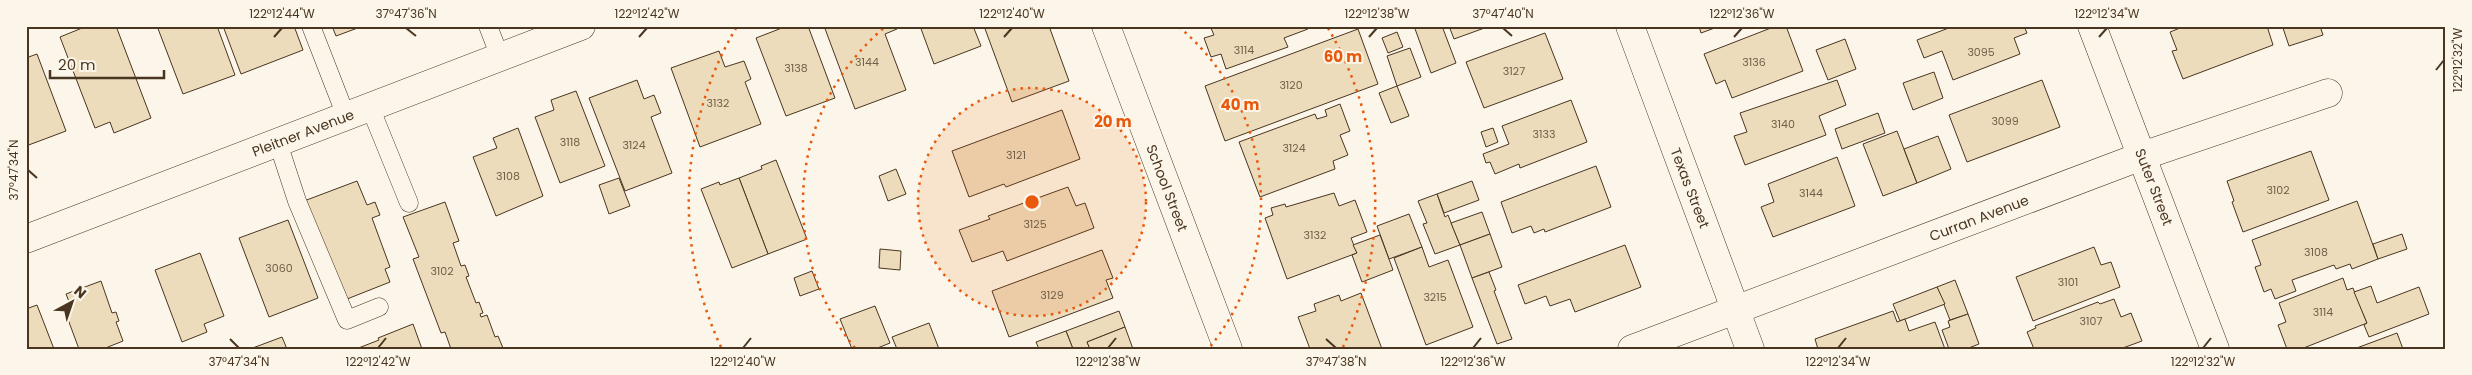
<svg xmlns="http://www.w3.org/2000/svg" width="2472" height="375" viewBox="0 0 2472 375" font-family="Poppins,sans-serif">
<rect width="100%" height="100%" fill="#fbf6e9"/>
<g fill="#ecdcbc" stroke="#4a3520">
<path d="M87 26H116L151 118 114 133 110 122 95 128 60 37Z"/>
<path d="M157 26H217L235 75 183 94Z"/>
<path d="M223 26H294L303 50 241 74Z"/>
<path d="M332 26H363L336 36Z"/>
<path d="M787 26H808L835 98 786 116 756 38Z"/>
<path d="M824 26H895L897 29 885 34 906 90 855 109Z"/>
<path d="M920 26H973L981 46 934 64Z"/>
<path d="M984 26H1049L1069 81 1012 102Z"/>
<path d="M1210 26H1307L1308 29 1284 38 1288 47 1226 69 1221 54 1211 57 1204 38 1214 35Z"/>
<path d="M1414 26H1442L1456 63 1431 73Z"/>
<path d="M1449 26H1490L1454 39Z"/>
<path d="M1699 26H1720L1701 33Z"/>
<path d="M1776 26H1786L1803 71 1732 98 1725 80 1716 84 1704 54Z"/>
<path d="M1954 26H2024L2027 33 2014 38 2020 54 1953 80 1942 51 1924 58 1917 40Z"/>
<path d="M2185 26H2267L2273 45 2183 79 2172 51 2177 50 2170 32Z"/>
<path d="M2288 26H2320L2323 35 2289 46 2283 28Z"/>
<path d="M1358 29 1378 84 1225 141 1205 86Z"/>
<path d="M1397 32 1403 47 1388 53 1382 38Z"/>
<path d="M1545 33 1563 79 1484 108 1466 62Z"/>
<path d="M1845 39 1856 69 1828 80 1816 50Z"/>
<path d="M1410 48 1421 77 1397 86 1387 56Z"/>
<path d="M719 51 725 67 744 61 751 79 745 82 761 124 700 147 671 68Z"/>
<path d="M37 54 66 131 26 146V58Z"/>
<path d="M1934 72 1943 98 1913 110 1903 83Z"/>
<path d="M637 80 644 99 654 95 661 113 651 117 672 173 625 191 589 98Z"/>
<path d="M1837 80 1846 105 1819 116 1826 135 1745 165 1734 136 1747 132 1740 113Z"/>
<path d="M2042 80 2060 127 1967 162 1949 115Z"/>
<path d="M1397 86 1409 116 1391 123 1379 93Z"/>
<path d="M576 91 605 166 560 183 535 117 554 110 551 100Z"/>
<path d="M1571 100 1587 142 1520 168 1519 164 1495 174 1490 162 1486 163 1483 154 1509 144 1502 126Z"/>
<path d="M1340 104 1350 131 1340 135 1348 155 1333 161 1335 169 1260 197 1239 142 1315 114 1317 119 1327 116 1325 110Z"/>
<path d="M1062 110 1080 159 1006 187 1004 184 969 197 952 151Z"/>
<path d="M1878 113 1885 133 1842 149 1835 129Z"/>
<path d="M518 128 543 196 496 216 473 157 497 148 493 138Z"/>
<path d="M1493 128 1498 142 1486 147 1481 132Z"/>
<path d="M1897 131 1917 183 1883 196 1863 144Z"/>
<path d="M1938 136 1951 169 1917 183 1904 149Z"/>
<path d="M2311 151 2329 200 2243 232 2232 202 2234 201 2227 181Z"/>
<path d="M1837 157 1855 206 1773 237 1761 207 1774 202 1768 184Z"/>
<path d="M776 160 807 239 768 254 739 178 762 169 761 166Z"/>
<path d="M1596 166 1611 207 1545 232 1544 229 1534 233 1531 226 1512 233 1501 202Z"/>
<path d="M896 169 906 194 888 201 879 176Z"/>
<path d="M619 178 630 206 609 214 599 185Z"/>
<path d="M739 178 768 254 732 268 701 189 719 182 720 185Z"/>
<path d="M357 181 367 205 375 202 380 215 372 218 390 267 385 269 390 282 342 301 304 201Z"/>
<path d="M1472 181 1479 200 1444 213 1437 194Z"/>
<path d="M1068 187 1076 206 1085 203 1094 228 1007 261 1003 251 972 262 959 230 990 219 988 216Z"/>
<path d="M1334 193 1339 206 1355 200 1367 232 1351 238 1357 253 1287 279 1265 218 1273 215 1271 208 1285 204 1286 207Z"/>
<path d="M1437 194 1445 217 1448 215 1460 245 1435 254 1423 224 1427 223 1418 201Z"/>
<path d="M2357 201 2378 259 2352 269 2350 264 2336 269 2334 265 2292 280 2296 291 2275 299 2271 289 2264 292 2255 267 2261 265 2252 240Z"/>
<path d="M445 202 459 241 453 243 461 266 465 265 469 276 466 277 476 303 479 302 483 313 480 314 481 317 487 315 495 337 498 336 503 348 501 349H451L445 332 441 333 413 259 419 257 403 217Z"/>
<path d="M1482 212 1490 234 1460 245 1451 223Z"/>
<path d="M1409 214 1422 247 1389 259 1377 226Z"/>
<path d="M288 220 318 298 269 317 239 238Z"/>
<path d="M1490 234 1502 267 1472 278 1460 245Z"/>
<path d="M2402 234 2407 249 2378 259 2373 244Z"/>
<path d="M1380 235 1393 270 1362 282 1352 255 1357 253 1353 245Z"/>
<path d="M1625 245 1641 287 1575 312 1570 299 1550 306 1546 296 1525 304 1518 285Z"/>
<path d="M1422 247 1429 267 1448 260 1473 327 1426 345 1394 258Z"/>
<path d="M2094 247 2101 265 2111 262 2120 287 2033 321 2016 277Z"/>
<path d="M880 249 901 251 900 270 879 268Z"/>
<path d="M1102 250 1113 278 1106 280 1113 298 1009 337 992 291Z"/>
<path d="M200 253 224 316 204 324 207 332 182 342 155 270Z"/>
<path d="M812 271 819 289 800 296 794 278Z"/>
<path d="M1489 272 1496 290 1494 291 1512 339 1497 344 1472 278Z"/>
<path d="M2343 278 2347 290 2353 288 2367 323 2301 349H2287L2278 325 2286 322 2279 303Z"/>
<path d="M1955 280 1968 314 1950 320 1937 287Z"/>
<path d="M101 281 112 313 116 312 119 321 116 322 123 341 103 349H79L63 306 70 304 66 294Z"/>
<path d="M2371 286 2377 303 2419 287 2429 314 2369 337 2364 325 2367 323 2354 292Z"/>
<path d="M1937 287 1945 304 1900 321 1893 304Z"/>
<path d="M1361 293 1382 349H1310L1298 317 1316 311 1314 304 1339 295 1341 301Z"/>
<path d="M2114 299 2121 317 2131 313 2142 341 2120 349H2034L2027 332 2036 328 2035 326 2098 302 2100 304Z"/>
<path d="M37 305 54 349H26V309Z"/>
<path d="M875 306 890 343 875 349H852L840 319Z"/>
<path d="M1119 311 1125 327 1087 342 1090 349H1073L1066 331Z"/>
<path d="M1893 311 1897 322 1905 319 1909 331 1935 322 1945 349H1818L1815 339Z"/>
<path d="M1968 314 1979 344 1966 349H1949L1942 330 1950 327 1948 321Z"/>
<path d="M929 323 939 349H897L892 337Z"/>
<path d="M413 324 422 349H356L379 340 378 338Z"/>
<path d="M1125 327 1133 349H1090L1087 342Z"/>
<path d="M1066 331 1073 349H1039L1036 342Z"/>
<path d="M2397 333 2403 349H2354Z"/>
<path d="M282 337 287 349H250Z"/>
</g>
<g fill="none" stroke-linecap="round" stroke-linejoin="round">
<defs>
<g id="service">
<path d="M311 26 346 116"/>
<path d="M488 26 500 57"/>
<path d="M370 107 409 203"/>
<path d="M278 143 297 201 347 320 379 307"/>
</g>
<g id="minor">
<path d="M1630 26 1750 349"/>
<path d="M2092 26 2215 349"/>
<path d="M26 239 581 26"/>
<path d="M1632 349 2142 156 2328 93"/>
</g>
<path id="tertiary" d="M1106 26 1228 349"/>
</defs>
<use href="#service" stroke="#4a3520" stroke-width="19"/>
<use href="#minor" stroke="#4a3520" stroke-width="29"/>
<use href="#tertiary" stroke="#4a3520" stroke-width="29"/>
<use href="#service" stroke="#fbf6e9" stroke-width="18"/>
<use href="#minor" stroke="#fbf6e9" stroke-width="28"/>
<use href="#tertiary" stroke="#fbf6e9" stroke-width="28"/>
</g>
<path fill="none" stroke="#4a3520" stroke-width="2" d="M406 28 416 36M1503 28 1512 36M274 37 282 28M639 37 647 28M1004 37 1012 28M1369 37 1377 28M1734 37 1742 28M2099 37 2107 28M2436 70 2444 60M28 170 37 178M230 339 239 348M1326 339 1336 348M378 348 386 338M743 348 751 338M1108 348 1116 338M1473 348 1481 338M1838 348 1846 338M2203 348 2211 338"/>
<circle cx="1032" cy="202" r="114" fill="#e8590c" fill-opacity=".12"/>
<g fill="none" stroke="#e8590c" stroke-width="2.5" stroke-dasharray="2.5 5">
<circle cx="1032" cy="202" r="114"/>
<path d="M855 348A229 229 0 0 1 885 27M1179 27A229 229 0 0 1 1209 348"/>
<path d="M721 347A343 343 0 0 1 736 28M1328 28A343 343 0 0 1 1343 347"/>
</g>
<g text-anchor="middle" stroke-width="4" stroke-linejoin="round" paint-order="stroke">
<g font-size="11" fill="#725f47">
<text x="1244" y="54">3114</text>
<text x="1981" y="56">3095</text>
<text x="867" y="66">3144</text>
<text x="1754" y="66">3136</text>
<text x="796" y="72">3138</text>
<text x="1514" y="75">3127</text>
<text x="1291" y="89">3120</text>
<text x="718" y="107">3132</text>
<text x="2005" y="125">3099</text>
<text x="1783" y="128">3140</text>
<text x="1544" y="138">3133</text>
<text x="570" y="146">3118</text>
<text x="634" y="149">3124</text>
<text x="1294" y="152">3124</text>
<text x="1016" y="159">3121</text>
<text x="508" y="180">3108</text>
<text x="2278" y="194">3102</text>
<text x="1811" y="197">3144</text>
<text x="1035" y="228">3125</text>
<text x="1315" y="239">3132</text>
<text x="2316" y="256">3108</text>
<text x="279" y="272">3060</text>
<text x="442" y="275">3102</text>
<text x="2068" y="286">3101</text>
<text x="1052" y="299">3129</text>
<text x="1435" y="301">3215</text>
<text x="2323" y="316">3114</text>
<text x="2091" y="325">3107</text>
</g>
<g font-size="14" fill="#4a3520" stroke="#fbf6e9">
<text transform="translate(303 133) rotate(-21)" y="5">Pleitner Avenue</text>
<text transform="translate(2154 187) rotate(69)" y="5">Suter Street</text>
<text transform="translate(1167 188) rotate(69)" y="5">School Street</text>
<text transform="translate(1690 188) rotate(69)" y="5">Texas Street</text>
<text transform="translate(1979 218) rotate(-21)" y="5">Curran Avenue</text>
</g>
</g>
<circle cx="1032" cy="202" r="8" fill="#e8590c" stroke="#fbf6e9" stroke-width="2.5"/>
<g font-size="15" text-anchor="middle" font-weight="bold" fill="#e8590c" stroke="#fbf6e9" stroke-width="4" stroke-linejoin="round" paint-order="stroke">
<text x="1343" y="62">60 m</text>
<text x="1240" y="110">40 m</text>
<text x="1113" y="127">20 m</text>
</g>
<rect width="2472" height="375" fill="none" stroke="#fbf6e9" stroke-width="55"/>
<g transform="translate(72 302) rotate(40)" stroke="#fbf6e9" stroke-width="4" paint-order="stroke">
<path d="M0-4L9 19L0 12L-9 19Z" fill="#4a3520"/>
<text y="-8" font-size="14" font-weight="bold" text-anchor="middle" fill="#4a3520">N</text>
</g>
<path d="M50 70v8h114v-8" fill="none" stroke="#4a3520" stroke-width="2.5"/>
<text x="58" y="70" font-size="15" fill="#4a3520" stroke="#fbf6e9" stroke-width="4" paint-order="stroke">20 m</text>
<rect x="28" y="28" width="2416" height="320" fill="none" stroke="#4a3520" stroke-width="2"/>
<g font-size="12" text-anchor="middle" fill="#4a3520">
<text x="282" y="18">122°12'44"W</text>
<text x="406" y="18">37°47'36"N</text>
<text x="647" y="18">122°12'42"W</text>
<text x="1012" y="18">122°12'40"W</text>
<text x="1377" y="18">122°12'38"W</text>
<text x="1503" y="18">37°47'40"N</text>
<text x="1742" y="18">122°12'36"W</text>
<text x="2107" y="18">122°12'34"W</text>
<text transform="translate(2458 60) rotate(-90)" y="4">122°12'32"W</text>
<text transform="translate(14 170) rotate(-90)" y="4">37°47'34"N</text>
<text x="239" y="366">37°47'34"N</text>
<text x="378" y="366">122°12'42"W</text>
<text x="743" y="366">122°12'40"W</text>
<text x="1108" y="366">122°12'38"W</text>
<text x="1336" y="366">37°47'38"N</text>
<text x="1473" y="366">122°12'36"W</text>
<text x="1838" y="366">122°12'34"W</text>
<text x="2203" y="366">122°12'32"W</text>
</g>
</svg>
